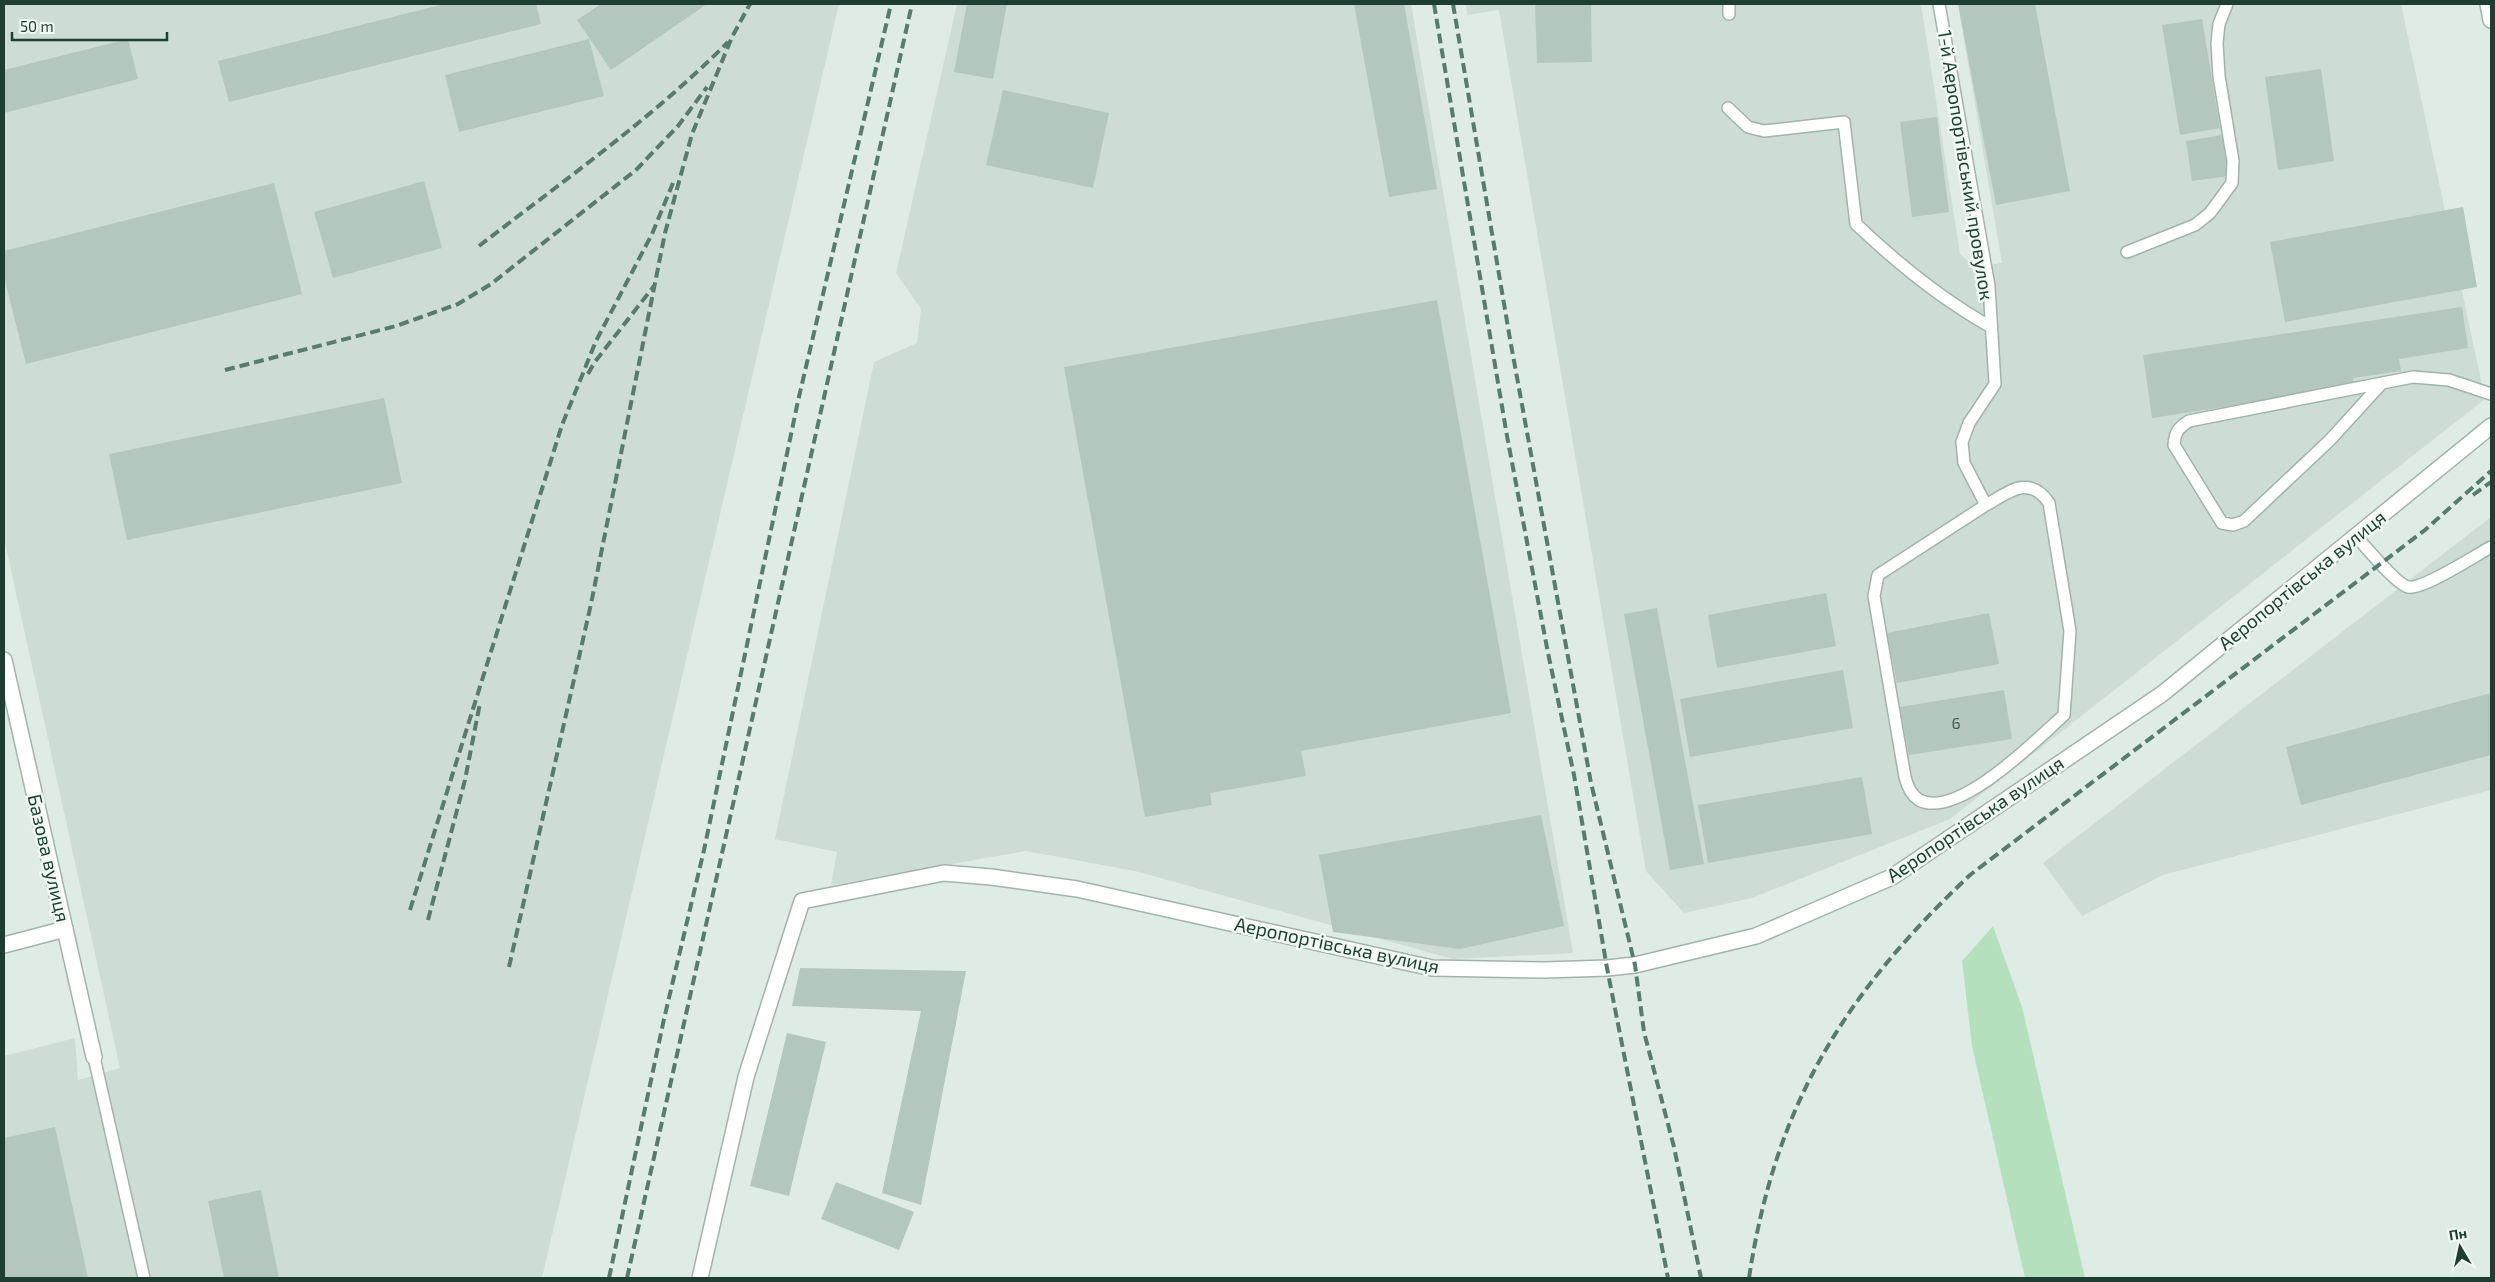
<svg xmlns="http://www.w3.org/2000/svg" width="2495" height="1282" viewBox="0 0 2495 1282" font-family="'Exo 2',sans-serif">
<rect width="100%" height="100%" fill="#dfece5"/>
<g fill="#cddcd4">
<path d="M4 4H839L542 1278H4V1056L75 1038 78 1080 120 1068 4 538Z"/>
<path d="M957 4H1411L1573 953 1453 959 1135 871 1026 851 831 885 837 852 775 839 874 362 917 343 921 309 896 273Z"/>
<path d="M1466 4H1921L1960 254 1974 267 2002 263 1958 4H2401L2485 399 1950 819 1752 898 1684 913 1646 871 1499 10 1467 15Z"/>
<path d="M2491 517V790L2163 875 2082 916 2043 863Z"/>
</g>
<path fill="#b5e0be" d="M1993 926 2022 1007 2085 1278H2025L1972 1046 1962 961Z"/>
<g fill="#b4c7be">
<path d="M444 4H536L541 24 229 102 218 61Z"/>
<path d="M601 4H707L611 70 577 20Z"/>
<path d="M967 4H1007L993 79 954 72Z"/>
<path d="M1354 4H1404L1437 189 1389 197Z"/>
<path d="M1535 4H1591L1592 62 1537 63Z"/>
<path d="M1958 4H2035L2070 191 1996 205Z"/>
<path d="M2202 19 2220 128 2180 135 2162 25Z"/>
<path d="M128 39 138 79 4 113V70Z"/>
<path d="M589 39 604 96 459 132 445 75Z"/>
<path d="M2321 69 2334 161 2278 170 2265 77Z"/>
<path d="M1003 90 1109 113 1093 188 986 165Z"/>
<path d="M1937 117 1949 212 1912 217 1900 122Z"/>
<path d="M2222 135 2229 176 2192 181 2186 141Z"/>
<path d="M424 181 442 248 333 278 314 212Z"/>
<path d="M274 183 302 294 26 364 4 277V251Z"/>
<path d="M2463 207 2477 287 2285 322 2270 242Z"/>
<path d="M1437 300 1511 713 1301 751 1306 776 1210 793 1212 805 1145 817 1064 367Z"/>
<path d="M2462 307 2468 348 2399 359 2401 371 2353 378 2355 387 2152 418 2143 355Z"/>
<path d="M384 398 402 483 127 540 109 454Z"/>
<path d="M1826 593 1836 646 1717 668 1708 615Z"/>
<path d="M1657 608 1704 864 1670 870 1624 614Z"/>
<path d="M1989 613 1999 664 1897 683 1887 633Z"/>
<path d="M1843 670 1853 728 1690 757 1680 699Z"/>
<path d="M2004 690 2012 739 1909 755 1900 707Z"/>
<path d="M2491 693V755L2301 805 2286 747Z"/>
<path d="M1862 777 1872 834 1708 863 1698 805Z"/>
<path d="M1541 815 1564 926 1460 949 1333 932 1319 855Z"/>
<path d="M800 968 966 971 921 1205 882 1193 921 1011 792 1006Z"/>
<path d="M787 1033 826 1042 789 1196 750 1186Z"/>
<path d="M55 1127 88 1278H4V1138Z"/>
<path d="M836 1182 914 1212 899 1250 821 1219Z"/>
<path d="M261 1190 279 1278H224L208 1201Z"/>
</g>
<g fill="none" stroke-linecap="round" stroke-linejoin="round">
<defs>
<g id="service">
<path d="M1729 4V14"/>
<path d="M1939 4 1989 286 1995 384 1969 423 1962 442 1964 463 1986 505 1878 575 1874 596 1905 777C1907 785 1911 795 1919 800 1958 820 2037 739 2064 715L2070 631 2049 503C2029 474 2009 492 1986 505"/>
<path d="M1728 108 1748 127 1764 131 1844 122 1856 224C1898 264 1941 299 1991 327"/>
<path d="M2127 252 2195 225 2210 213 2232 183 2233 161 2219 76 2217 43 2219 24 2227 4"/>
<path d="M2382 383 2330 440 2244 521 2233 525 2222 523 2174 445C2175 432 2178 428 2189 421L2413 377 2449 380 2491 394"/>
<path d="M2356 536C2365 546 2396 584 2408 587 2423 590 2476 555 2491 547"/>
<path d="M94 1057 144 1278"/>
</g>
<g id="minor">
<path d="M2488 4 2491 20"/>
<path d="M4 660 94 1057"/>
<path d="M4 945 65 929"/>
<path d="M700 1278 746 1077 802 901 944 873 991 877 1077 889 1432 968 1545 970 1607 968 1635 965 1756 936 1892 877 2162 694 2491 426"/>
</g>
</defs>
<use href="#service" stroke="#a1b4ac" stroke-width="14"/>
<use href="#minor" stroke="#a1b4ac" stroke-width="18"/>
<use href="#service" stroke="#fff" stroke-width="11"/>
<use href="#minor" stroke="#fff" stroke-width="15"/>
<g stroke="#587a6f" stroke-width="4" stroke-dasharray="10 5" stroke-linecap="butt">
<path d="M1434 4 1507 436 1548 653 1574 775 1607 968 1668 1278"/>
<path d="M1453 4 1510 339 1591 783 1635 965 1644 1032 1674 1147 1701 1278"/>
<path d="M479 246C563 181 653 118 728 42"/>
<path d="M225 370 396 326 458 304 491 284 636 170 678 126 707 87"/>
<path d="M588 374 594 363 654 286"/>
<path d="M2473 495 2491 482"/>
<path d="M410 910 562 425 596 341 652 234 673 183"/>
<path d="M428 920 465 780 480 703"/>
<path d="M509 967 591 604 665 233 692 134 732 37 750 4"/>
<path d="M609 1278 664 1019 704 850 798 401 891 4"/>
<path d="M627 1278 912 4"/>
<path d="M1749 1278C1775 1105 1844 994 1970 875L2425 530 2491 471"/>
</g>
</g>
<g text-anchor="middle" stroke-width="5" stroke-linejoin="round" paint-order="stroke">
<g font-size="16" fill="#446056">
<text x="1956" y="729">6</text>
</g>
<g font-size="19" fill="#1e3e33" stroke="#f0f8f3">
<text transform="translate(1966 165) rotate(81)" y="7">1-й Аеропортівський провулок</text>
<text transform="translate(2302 580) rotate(-39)" y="7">Аеропортівська вулиця</text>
<text transform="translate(1975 819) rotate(-34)" y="7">Аеропортівська вулиця</text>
<text transform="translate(49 858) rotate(77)" y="7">Базова вулиця</text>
<text transform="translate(1337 945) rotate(12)" y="7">Аеропортівська вулиця</text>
</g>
</g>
<rect width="2495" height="1282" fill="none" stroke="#1e3e33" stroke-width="10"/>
<g transform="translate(2460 1247) rotate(351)" stroke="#f0f8f3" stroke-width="4" paint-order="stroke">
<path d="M0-4L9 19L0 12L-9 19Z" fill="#1e3e33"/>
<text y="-8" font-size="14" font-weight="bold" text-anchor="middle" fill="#1e3e33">Пн</text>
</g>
<path d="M12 32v8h155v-8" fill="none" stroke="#1e3e33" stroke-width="2.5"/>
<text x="20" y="32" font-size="15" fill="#1e3e33" stroke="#f0f8f3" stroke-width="4" paint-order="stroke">50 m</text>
</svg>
